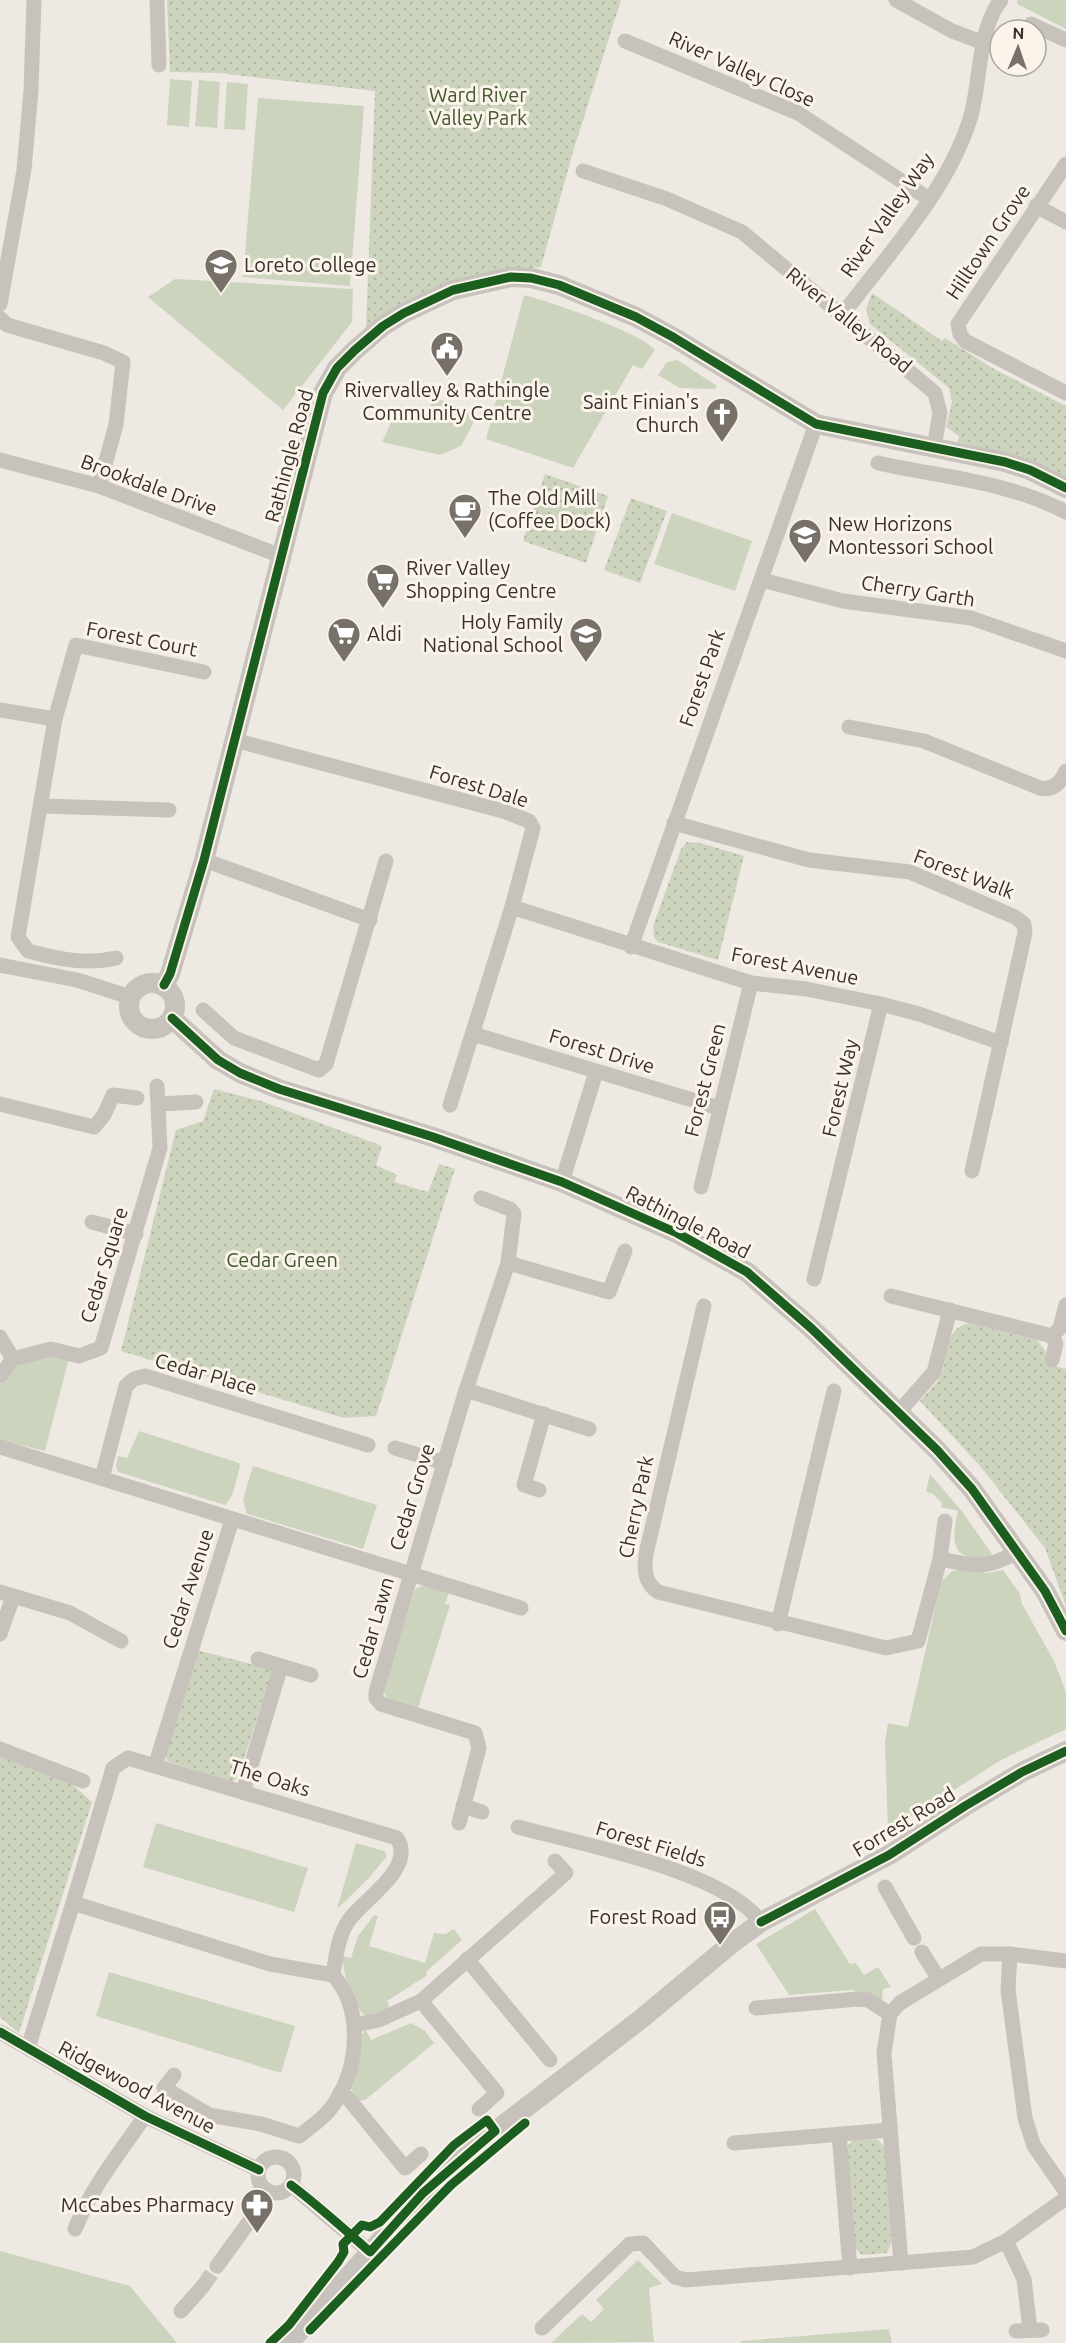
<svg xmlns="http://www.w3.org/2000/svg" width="1066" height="2343" viewBox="0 0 1066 2343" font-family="Ubuntu,sans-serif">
<defs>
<pattern id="park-dots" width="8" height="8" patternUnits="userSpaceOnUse" patternTransform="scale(1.5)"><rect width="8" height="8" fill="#cdd4bd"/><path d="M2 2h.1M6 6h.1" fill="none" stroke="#b1b6a2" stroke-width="1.8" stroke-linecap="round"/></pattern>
</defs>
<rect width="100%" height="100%" fill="#eeeae3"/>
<g fill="#cdd4bd">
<path d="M1017 0H1066V29L1017 4Z"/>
<path d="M170 79 192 81 189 127 167 125Z"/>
<path d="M199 80 220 82 217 128 195 126Z"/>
<path d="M227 82 248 84 245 130 224 129Z"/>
<path d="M258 98 364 106 350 286 243 277Z"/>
<path d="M175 279 353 289 352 322 283 410 148 297Z"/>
<path d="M524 295C548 301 642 333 655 350L642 369 633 365 573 468 486 439Z"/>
<path d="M676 360 679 361 717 386 715 389 680 388 658 375 667 362Z"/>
<path d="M439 399 477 416 461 446 440 455 382 442 399 405 417 414 421 405 426 408Z"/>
<path d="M672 513 752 541 735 591 654 564Z"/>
<path d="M55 1354 69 1358 45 1451 0 1440V1386C11 1363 32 1359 55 1354Z"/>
<path d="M139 1431 239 1463 240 1467 232 1496 225 1505 118 1472 116 1466 118 1456 127 1458Z"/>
<path d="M253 1466 377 1505 363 1549 247 1514 243 1499Z"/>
<path d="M930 1474 961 1510 992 1554 989 1557C950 1562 951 1540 958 1511L941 1507 942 1503 933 1494 926 1492Z"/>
<path d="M961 1570 987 1573 1003 1570 1020 1594 1022 1604 1054 1661 1066 1692V1729L1001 1760 888 1832 885 1742 888 1723 908 1727 941 1582 952 1571Z"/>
<path d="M424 1585 449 1592 445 1604 450 1605 418 1708 387 1698 383 1691 415 1589Z"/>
<path d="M156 1823 308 1868 294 1912 143 1867Z"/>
<path d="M356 1843 384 1851 387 1856 368 1879 337 1909Z"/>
<path d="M815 1909 850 1964 856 1963 864 1975 878 1967 891 1987 883 1989 882 2001 852 1990 789 1995 756 1944Z"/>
<path d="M374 1915 378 1916 369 1946 425 1963 434 1933 445 1934 454 1929 462 1940 427 1971 426 1976 387 2001 390 2008 366 2016C351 2005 344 1974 342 1956L351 1958 358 1936Z"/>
<path d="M109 1972 295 2026 281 2073 96 2016Z"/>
<path d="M411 2023 424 2030 434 2043 365 2100 359 2101 350 2087 359 2038 366 2030 371 2040Z"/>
<path d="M0 2251 130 2286 177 2343H0Z"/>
<path d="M638 2260 662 2284 649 2288 654 2342 551 2343 582 2314 591 2322 604 2309 596 2300Z"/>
<path d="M889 2329 892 2343H740L742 2341Z"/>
</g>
<g fill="url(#park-dots)">
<path d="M167 0H621L573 152 541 267 493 272 366 328 375 91 218 73 170 72Z"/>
<path d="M872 293 942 341 945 338 994 369 1066 406V478L998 451 958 442 959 436 946 427 952 401 949 388 870 324 866 309Z"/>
<path d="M545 474 608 496 586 563 523 541Z"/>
<path d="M631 498 667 511 640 583 604 570Z"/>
<path d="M687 842 700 843 744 856 718 960 658 942 654 937 653 926 681 849Z"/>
<path d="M214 1089 261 1101 382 1146 376 1165 397 1175 394 1182 428 1192 439 1164 455 1169 376 1416 344 1418 121 1351 176 1130 203 1121Z"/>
<path d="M969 1323 1037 1340 1045 1350 1047 1364 1066 1369V1606L1045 1548 980 1466 920 1401C926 1393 934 1387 939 1379 950 1360 942 1329 969 1323Z"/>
<path d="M197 1650 251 1664 252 1662 268 1667 272 1672 238 1777 232 1782 167 1761 165 1752Z"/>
<path d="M0 1755 64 1777 92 1802 19 2033 0 2017Z"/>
<path d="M877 2139 885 2147 892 2242 887 2253 862 2255 855 2248 847 2147 853 2140Z"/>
</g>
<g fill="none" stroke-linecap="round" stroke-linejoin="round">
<path stroke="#cac5be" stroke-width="15" stroke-dasharray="15 8" stroke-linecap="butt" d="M203 2286 217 2266"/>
<g stroke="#c7c2bb" stroke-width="15">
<path d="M157 0 159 65"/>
<path d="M896 0 952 31 984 43"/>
<path d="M1031 24 1066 40"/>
<path d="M625 41 798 113 929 199"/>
<path d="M1066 164 958 324 960 334 965 341 1066 393"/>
<path d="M583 171 667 199 742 232 935 393 940 413 934 447"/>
<path d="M1036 206 1066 222"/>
<path d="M0 304 24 170 31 90 34 0"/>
<path d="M843 314C888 254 947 192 970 119 981 84 977 30 1001 0"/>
<path d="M0 318 7 325 104 353 123 362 116 425 99 486"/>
<path d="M0 460 99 486 281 556"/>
<path d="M878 463C941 477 1009 482 1066 512"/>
<path d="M762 580 843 601 971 618 1066 651"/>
<path d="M0 710 55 719 76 645 204 672"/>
<path d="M55 719 18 937 28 951C58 959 86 965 116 958"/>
<path d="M849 727 924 741 1040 788C1053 791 1061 783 1066 771"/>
<path d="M234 740 503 811 529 821 533 828 512 907 450 1105"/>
<path d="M42 806 169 810"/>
<path d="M674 823 809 860 910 872 1015 917 1024 924 1025 933 972 1171"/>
<path d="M204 860 370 920"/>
<path d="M512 907 751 983 806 989 881 1004 919 1014 1001 1043"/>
<path d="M631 947 816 424"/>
<path d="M0 965 77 980 130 997"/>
<path d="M203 1010 234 1038 319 1070 326 1064 386 861"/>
<path d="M473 1034 719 1108"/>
<path d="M0 1104 94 1127 104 1115 113 1095 137 1098"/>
<path d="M159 1104 196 1102"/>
<path d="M562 1182 596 1072"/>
<path d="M701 1187 751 983"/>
<path d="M92 1222 136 1234"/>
<path d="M508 1263 609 1292 625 1251"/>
<path d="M814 1279 881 1004"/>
<path d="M891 1296 1052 1336 1060 1328 1066 1305"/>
<path d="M704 1306 646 1554C644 1570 644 1582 658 1592L886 1648 918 1641 940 1559 945 1521"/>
<path d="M1052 1336 1056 1344 1052 1360"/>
<path d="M0 1337 13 1359"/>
<path d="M13 1359 51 1349 79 1356 101 1348 160 1148 157 1086"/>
<path d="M0 1376 13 1359"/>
<path d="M466 1390 589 1429"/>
<path d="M898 1413 934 1372 950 1310"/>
<path d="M0 1447 521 1608"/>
<path d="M395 1448 445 1463"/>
<path d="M102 1478 126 1386 134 1379 145 1376 368 1445"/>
<path d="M539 1490 524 1485 544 1414"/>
<path d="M940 1559C976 1566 984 1570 1018 1552"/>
<path d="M0 1592 70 1613 121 1641"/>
<path d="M778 1624 834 1391"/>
<path d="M0 1634 13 1597"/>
<path d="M281 1666 311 1675"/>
<path d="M0 1749 83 1781"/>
<path d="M155 1766 232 1520"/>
<path d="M243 1792 281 1666 258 1659"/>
<path d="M463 1806 482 1812"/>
<path d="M459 1823 479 1748 475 1733 381 1704 376 1698V1692L466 1390 508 1263 514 1214 510 1209 481 1198"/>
<path d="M518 1827C580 1844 723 1870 761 1922"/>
<path d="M885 1887 914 1938"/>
<path d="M73 1903 113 1768 128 1758 397 1838C416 1868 365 1898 349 1920 338 1936 336 1956 333 1975"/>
<path d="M922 1952 938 1978"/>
<path d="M1010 1954 1008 1990 1025 2118 1034 2146 1066 2192"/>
<path d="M467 1959 550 2060"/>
<path d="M421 2001 497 2093 479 2109"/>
<path d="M756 2008 858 1999 868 2000 890 2014"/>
<path d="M890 2014 884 2053 901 2263"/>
<path d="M890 2014 900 2003 981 1954H1010L1066 1961"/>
<path d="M355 2025 379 2020 421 2001 566 1873 555 1861"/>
<path d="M0 2032 145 2116 259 2170"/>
<path d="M28 2048 73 1903 270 1964 333 1975C363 2008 359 2064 336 2101 327 2116 312 2126 299 2136L261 2124 209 2115 164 2088 174 2075"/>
<path d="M340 2093 347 2097 405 2168 421 2154"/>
<path d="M839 2134 850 2268"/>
<path d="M734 2143 889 2130"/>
<circle cx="276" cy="2175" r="18"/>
<path d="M291 2185 370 2252"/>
<path d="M75 2229C92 2186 119 2154 145 2116"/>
<path d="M1006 2241 1024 2279 1030 2330"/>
<path d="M217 2266 262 2204 267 2190"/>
<path d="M181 2311 203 2286"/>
<path d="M542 2328 630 2244 643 2243 675 2277 686 2280 973 2257 1006 2241 1066 2198"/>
<path d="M1016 2331 1042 2330"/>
</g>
<g stroke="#c7c2bb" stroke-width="20">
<circle cx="152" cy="1006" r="23"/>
<path d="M164 985 170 974 204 860 323 393 337 368 355 350 383 326 404 313 453 290 511 277 531 278 559 285 636 317 673 337 816 424 1005 462 1030 470 1066 488"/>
<path d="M172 1018 218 1060 240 1073 279 1089 433 1137 562 1182 677 1233 747 1272 811 1328 937 1450 972 1489 1045 1591 1066 1631"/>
<path d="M289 2343 423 2193 458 2160 641 2019 731 1944 761 1922 889 1855 965 1806 1022 1772 1066 1751"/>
</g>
<defs>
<g id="cycleway">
<path d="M164 985 170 974 204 860 323 393 337 368 355 350 383 326 404 313 453 290 511 277 531 278 559 285 636 317 673 337 816 424 1005 462 1030 470 1066 488"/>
<path d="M172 1018 218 1060 240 1073 279 1089 433 1137 562 1182 677 1233 747 1272 811 1328 937 1450 972 1489 1045 1591 1066 1631"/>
<path d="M761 1922 889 1855 965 1806 1022 1772 1066 1751"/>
<path d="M0 2032 145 2116 259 2170"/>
<path d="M310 2330 451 2185 525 2123"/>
<path d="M270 2343 289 2325 338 2262 344 2252 343 2244 362 2225 370 2227 380 2222 454 2145 487 2120 495 2131 423 2193 370 2252C344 2229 319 2206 291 2185"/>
</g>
</defs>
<use href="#cycleway" stroke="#faf4ea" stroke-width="13"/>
<use href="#cycleway" stroke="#1b5e20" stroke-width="9"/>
</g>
<defs>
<symbol id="school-pin" viewBox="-11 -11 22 30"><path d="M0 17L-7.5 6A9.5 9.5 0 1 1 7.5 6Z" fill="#78716a" stroke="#faf4ea"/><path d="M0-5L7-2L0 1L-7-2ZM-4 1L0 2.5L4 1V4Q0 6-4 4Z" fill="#fff"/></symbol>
<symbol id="civic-pin" viewBox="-11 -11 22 30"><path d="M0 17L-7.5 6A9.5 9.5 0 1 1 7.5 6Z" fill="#78716a" stroke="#faf4ea"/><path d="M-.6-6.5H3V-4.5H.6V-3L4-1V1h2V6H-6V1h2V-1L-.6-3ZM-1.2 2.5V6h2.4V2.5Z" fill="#fff"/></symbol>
<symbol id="church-pin" viewBox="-11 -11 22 30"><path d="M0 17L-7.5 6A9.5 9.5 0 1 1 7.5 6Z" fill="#78716a" stroke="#faf4ea"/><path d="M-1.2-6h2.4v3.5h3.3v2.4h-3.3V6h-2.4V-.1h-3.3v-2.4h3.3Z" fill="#fff"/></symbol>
<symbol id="cafe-pin" viewBox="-11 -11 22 30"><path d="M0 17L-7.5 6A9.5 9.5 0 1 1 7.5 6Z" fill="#78716a" stroke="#faf4ea"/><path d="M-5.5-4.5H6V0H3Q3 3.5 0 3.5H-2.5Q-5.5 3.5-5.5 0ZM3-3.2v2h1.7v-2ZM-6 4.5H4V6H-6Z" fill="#fff"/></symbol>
<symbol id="supermarket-pin" viewBox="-11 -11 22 30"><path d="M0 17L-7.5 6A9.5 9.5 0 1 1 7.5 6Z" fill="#78716a" stroke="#faf4ea"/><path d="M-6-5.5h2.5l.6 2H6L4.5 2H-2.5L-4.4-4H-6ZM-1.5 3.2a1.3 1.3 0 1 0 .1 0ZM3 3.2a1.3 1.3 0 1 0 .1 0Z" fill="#fff"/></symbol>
<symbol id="bus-pin" viewBox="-11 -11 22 30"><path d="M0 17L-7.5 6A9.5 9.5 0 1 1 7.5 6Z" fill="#78716a" stroke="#faf4ea"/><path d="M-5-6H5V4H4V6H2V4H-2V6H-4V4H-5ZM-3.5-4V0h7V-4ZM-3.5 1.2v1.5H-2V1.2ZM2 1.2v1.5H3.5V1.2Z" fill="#fff"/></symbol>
<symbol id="pharmacy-pin" viewBox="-11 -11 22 30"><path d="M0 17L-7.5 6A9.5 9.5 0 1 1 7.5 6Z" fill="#78716a" stroke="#faf4ea"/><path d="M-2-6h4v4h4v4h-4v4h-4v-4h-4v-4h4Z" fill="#fff"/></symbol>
</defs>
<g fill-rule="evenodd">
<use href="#school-pin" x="202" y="246" width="38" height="52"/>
<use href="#civic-pin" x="428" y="329" width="38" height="52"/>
<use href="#church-pin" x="703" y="395" width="38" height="52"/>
<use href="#cafe-pin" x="446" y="491" width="38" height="52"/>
<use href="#school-pin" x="786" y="516" width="38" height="52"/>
<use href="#supermarket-pin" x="364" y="561" width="38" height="52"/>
<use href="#supermarket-pin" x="325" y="615" width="38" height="52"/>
<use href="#school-pin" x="567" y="615" width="38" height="52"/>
<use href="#bus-pin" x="701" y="1898" width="38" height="52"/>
<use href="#pharmacy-pin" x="238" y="2186" width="38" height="52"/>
</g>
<g text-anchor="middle" stroke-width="6" stroke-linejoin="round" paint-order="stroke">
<g font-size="20" fill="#383029" stroke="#faf4ea">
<text transform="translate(742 69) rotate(24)" y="7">River Valley Close</text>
<text transform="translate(887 215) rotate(-55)" y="7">River Valley Way</text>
<text transform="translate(988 242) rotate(-56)" y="7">Hilltown Grove</text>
<text transform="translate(849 320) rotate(39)" y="7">River Valley Road</text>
<text transform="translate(289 456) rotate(-75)" y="7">Rathingle Road</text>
<text transform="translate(149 485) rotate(20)" y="7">Brookdale Drive</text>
<text transform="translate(918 591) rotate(9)" y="7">Cherry Garth</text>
<text transform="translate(142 639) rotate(11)" y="7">Forest Court</text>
<text transform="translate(702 678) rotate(-71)" y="7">Forest Park</text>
<text transform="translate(479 786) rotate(17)" y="7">Forest Dale</text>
<text transform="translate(964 874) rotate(21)" y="7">Forest Walk</text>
<text transform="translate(795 966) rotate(11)" y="7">Forest Avenue</text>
<text transform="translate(602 1051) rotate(17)" y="7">Forest Drive</text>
<text transform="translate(705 1080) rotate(-76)" y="7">Forest Green</text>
<text transform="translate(840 1088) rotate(-77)" y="7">Forest Way</text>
<text transform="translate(688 1222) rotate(27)" y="7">Rathingle Road</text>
<text transform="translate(104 1265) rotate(-73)" y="7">Cedar Square</text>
<text transform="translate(206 1374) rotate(16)" y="7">Cedar Place</text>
<text transform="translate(412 1497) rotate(-73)" y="7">Cedar Grove</text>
<text transform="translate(636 1507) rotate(-78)" y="7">Cherry Park</text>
<text transform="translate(188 1589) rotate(-72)" y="7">Cedar Avenue</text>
<text transform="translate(373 1628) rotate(-74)" y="7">Cedar Lawn</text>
<text transform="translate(270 1778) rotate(17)" y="7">The Oaks</text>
<text transform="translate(904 1822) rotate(-31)" y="7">Forrest Road</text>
<text transform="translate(651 1844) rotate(17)" y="7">Forest Fields</text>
<text transform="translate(137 2087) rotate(28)" y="7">Ridgewood Avenue</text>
</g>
<g font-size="20" fill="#43562d" stroke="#faf4ea">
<text x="478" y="102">Ward River<tspan x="478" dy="23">Valley Park</tspan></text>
<text x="282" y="1267">Cedar Green</text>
</g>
<g font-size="20" fill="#383029" stroke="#faf4ea" text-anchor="start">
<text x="244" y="272">Loreto College</text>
<text x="447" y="397" text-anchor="middle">Rivervalley &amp; Rathingle<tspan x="447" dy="23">Community Centre</tspan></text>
<text x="699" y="409" text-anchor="end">Saint Finian's<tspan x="699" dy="23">Church</tspan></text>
<text x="488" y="505">The Old Mill<tspan x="488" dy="23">(Coffee Dock)</tspan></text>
<text x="828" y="531">New Horizons<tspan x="828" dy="23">Montessori School</tspan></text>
<text x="406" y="575">River Valley<tspan x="406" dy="23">Shopping Centre</tspan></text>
<text x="563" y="629" text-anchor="end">Holy Family<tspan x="563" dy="23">National School</tspan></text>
<text x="367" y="641">Aldi</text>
<text x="697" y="1924" text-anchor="end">Forest Road</text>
<text x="234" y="2212" text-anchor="end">McCabes Pharmacy</text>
</g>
</g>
<g transform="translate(1018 48) rotate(2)"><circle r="28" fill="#faf4ea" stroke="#aca69d" stroke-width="1.5"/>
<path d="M0-4.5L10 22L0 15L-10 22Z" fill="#78716a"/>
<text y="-9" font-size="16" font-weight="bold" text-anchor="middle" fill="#383029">N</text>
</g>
</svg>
